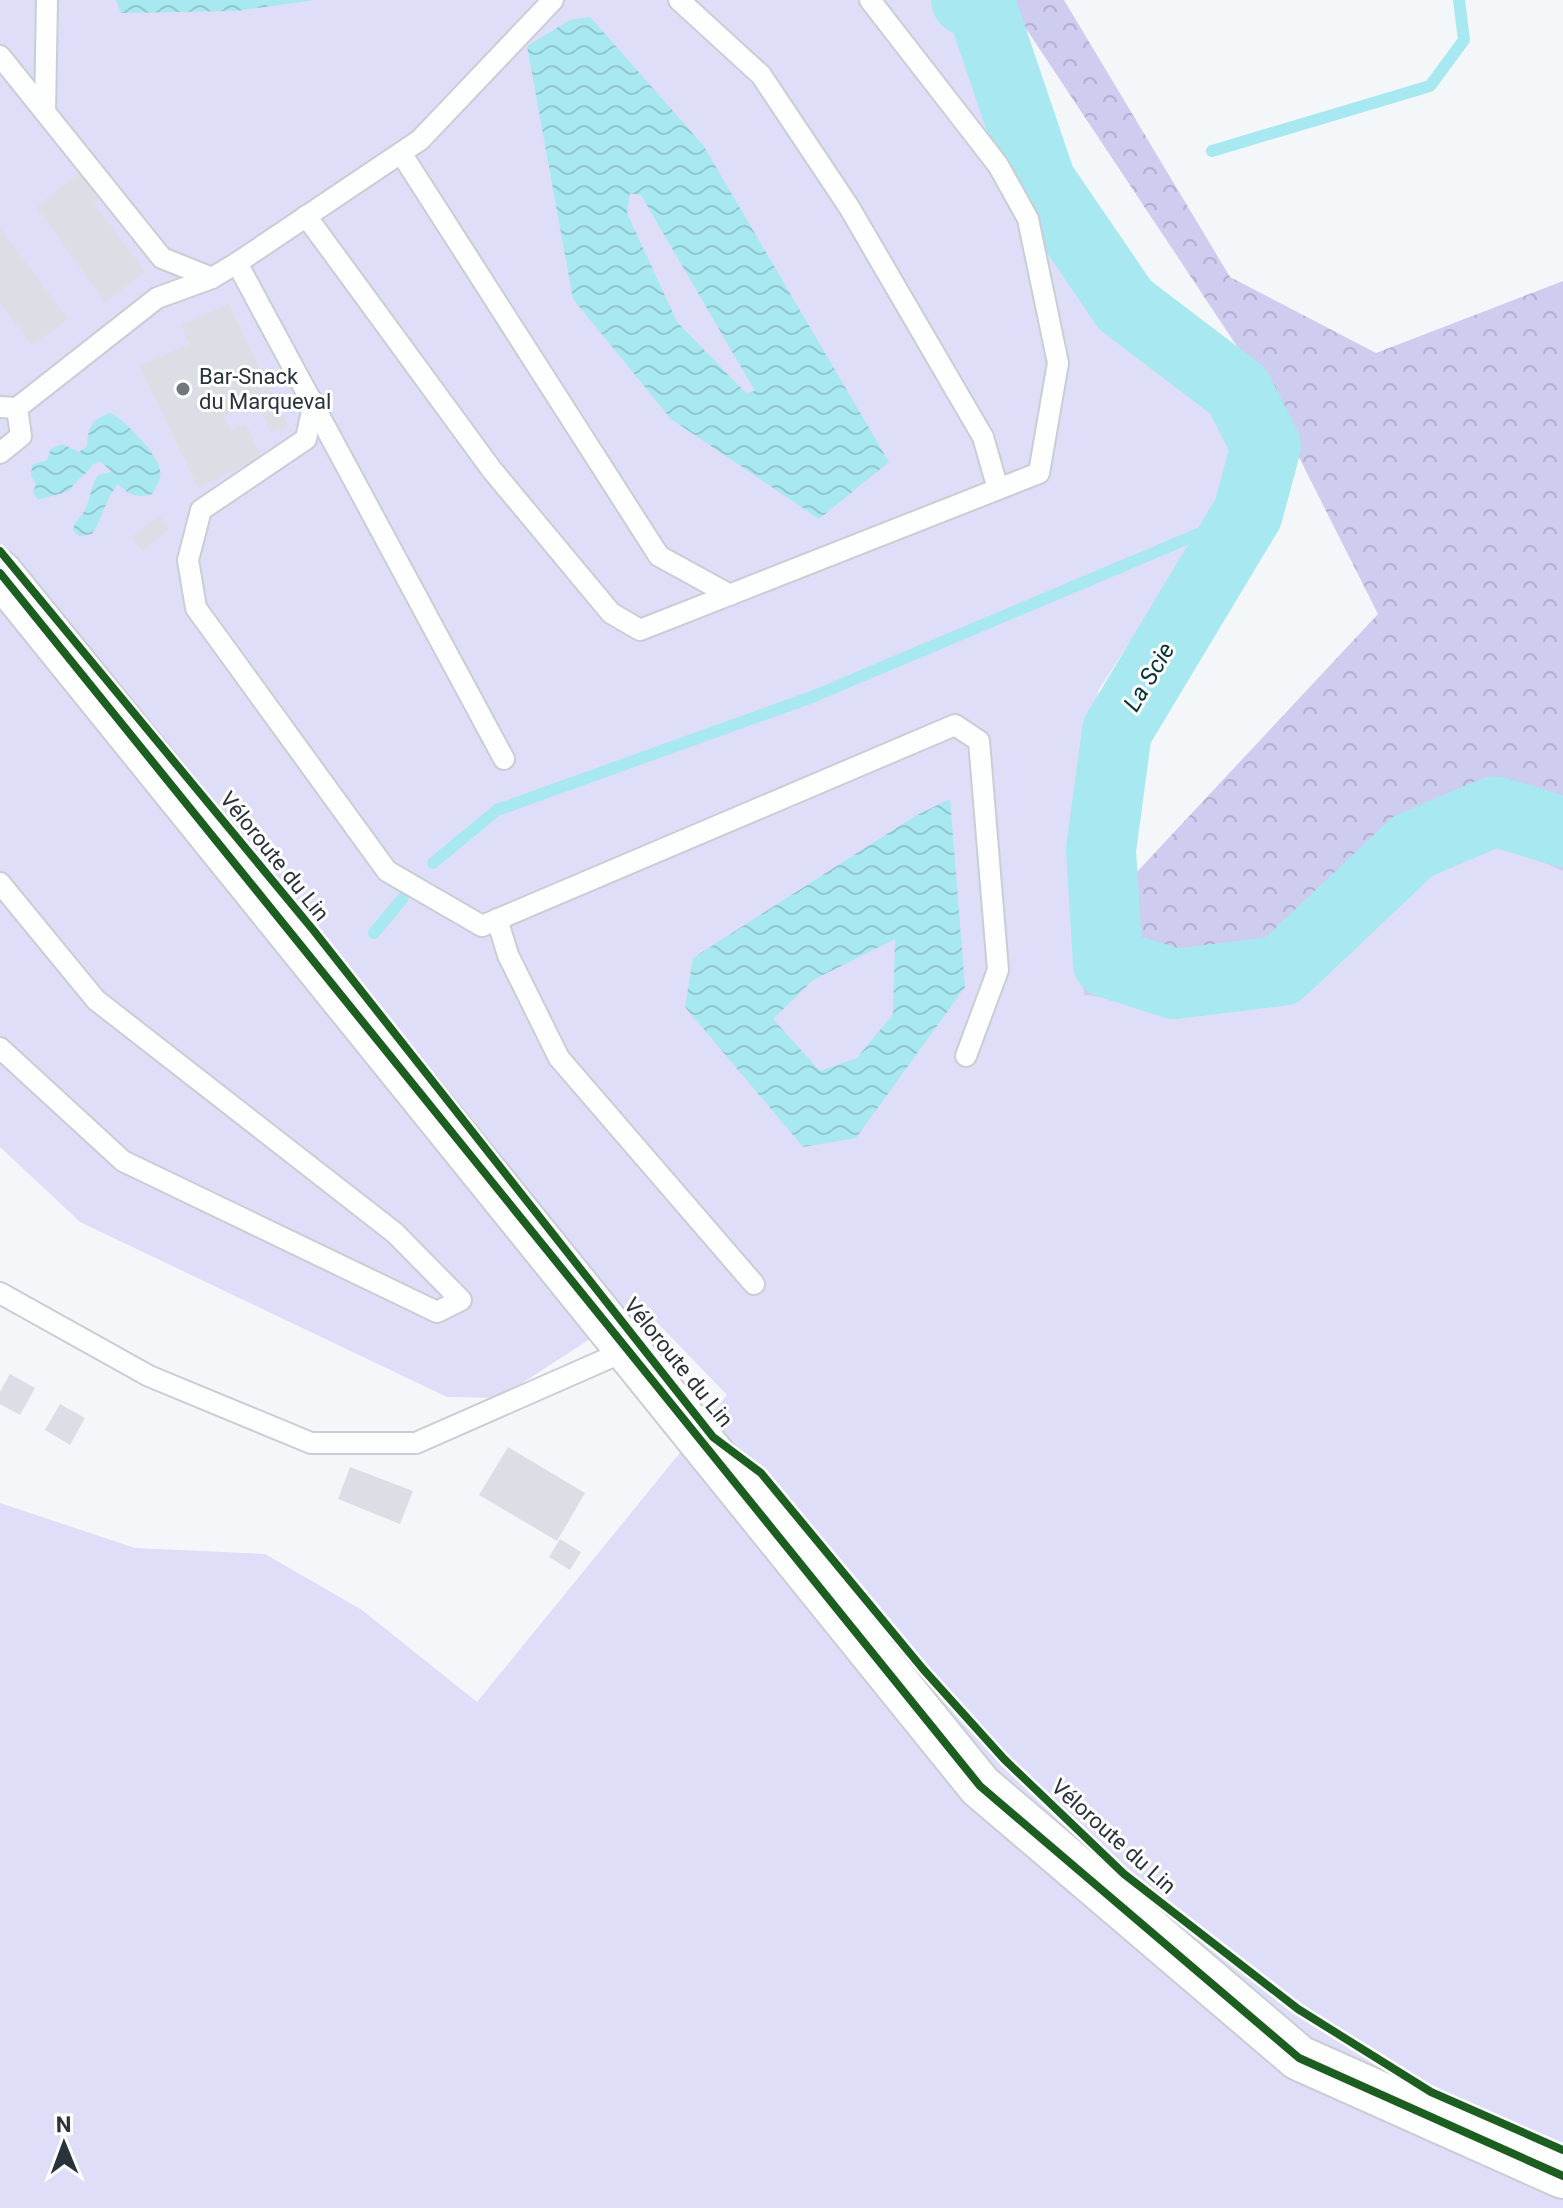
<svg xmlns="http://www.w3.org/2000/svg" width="1563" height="2208" viewBox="0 0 1563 2208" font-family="Roboto,sans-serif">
<defs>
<pattern id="forest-crowns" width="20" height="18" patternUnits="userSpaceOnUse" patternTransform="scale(2)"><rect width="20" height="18" fill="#ceccef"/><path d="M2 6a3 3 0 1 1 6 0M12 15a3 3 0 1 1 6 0" fill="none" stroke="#b1b0ce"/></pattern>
<pattern id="water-waves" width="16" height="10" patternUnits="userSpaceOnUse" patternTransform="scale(2)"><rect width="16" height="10" fill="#a8e8f0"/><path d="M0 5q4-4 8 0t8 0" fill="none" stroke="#91c7cf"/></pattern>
</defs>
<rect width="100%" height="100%" fill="#f4f7fa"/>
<path fill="#dfdef9" d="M0 0H947L971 36 1071 270 1234 402 1248 461 1098 691 1078 935 1084 995 1230 1008 1481 837 1563 871V2208H0V1503L135 1548 265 1554 362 1610 477 1702 727 1395 641 1306 499 1398 447 1397 80 1222 0 1147Z"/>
<path fill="url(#forest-crowns)" d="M1007 0H1064L1230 277 1376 353 1563 281V871L1481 837 1230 1008 1084 995 1078 935 1378 614 1262 384Z"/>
<g fill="url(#water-waves)" fill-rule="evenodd">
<path d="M116 0H315L237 11 121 13Z"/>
<path d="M590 17 703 145 889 462 819 519 671 419 573 299 527 46 570 20ZM630 193 641 195 755 391 746 393 677 322 627 213Z"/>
<path d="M110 413C125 420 157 453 160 470 162 480 156 487 152 494 137 499 128 494 118 484 105 499 103 517 92 534L79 536 73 530C75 521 78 520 83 513 90 503 90 487 98 475L112 472 101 462 93 464C86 476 76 479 69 491L38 500 33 492 36 484 31 476 32 465 47 460 51 449 62 444 79 452 87 446C88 427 92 419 110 413Z"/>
<path d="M950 799 965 987 856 1138 803 1147 685 1007 693 958 915 816ZM895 939 893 1014 857 1058 820 1071 773 1019 813 980Z"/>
</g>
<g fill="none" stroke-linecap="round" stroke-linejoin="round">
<g stroke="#a8e8f0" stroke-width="12">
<path d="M1212 151 1430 86 1464 40 1459 0"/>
<path d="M433 863 497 810 812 697 1248 513"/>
<path d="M374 933 403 898"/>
</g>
<path stroke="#a8e8f0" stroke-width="70" d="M966 0 982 8 1041 182 1125 305 1238 391 1266 446 1248 513 1117 731 1101 850 1108 963 1175 984 1281 971 1413 846 1495 811 1563 832"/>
</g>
<g fill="#dbdee5">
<path d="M87 167 107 193 94 203 145 271 106 303 36 207Z"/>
<path d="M0 228 68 319 32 346 0 303Z"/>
<path d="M229 304 288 427 271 433 256 402 224 417 231 430 246 424 262 457 198 488 139 366 189 344 181 325Z"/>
<path d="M159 515 170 528 143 551 132 537Z"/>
<path d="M10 1374 35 1388 20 1415 0 1404V1392Z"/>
<path d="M60 1404 85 1418 70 1445 45 1430Z"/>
<path d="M508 1447 585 1493 557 1541 479 1495Z"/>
<path d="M350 1467 413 1491 400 1524 338 1499Z"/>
<path d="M560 1539 581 1552 570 1570 549 1557Z"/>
</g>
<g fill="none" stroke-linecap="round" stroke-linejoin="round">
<defs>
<g id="service">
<path d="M679 0 761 75 849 207 983 437 998 489"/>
<path d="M0 56 162 258 212 278"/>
<path d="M45 112 47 0"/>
<path d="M401 153 659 556 730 595"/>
<path d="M306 216 492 470 611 613 640 630 1039 473 1058 363 1028 219 998 165 870 0"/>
<path d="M237 263 504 759"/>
<path d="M314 402 306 439 201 510 188 560 196 608 387 871 482 926 955 725 979 741 998 970 966 1056"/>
<path d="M0 407 17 408 157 298 212 278 237 263 420 140 553 0"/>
<path d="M0 453 21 436 17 408"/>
<path d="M0 883 96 1000 395 1233 461 1300 437 1312 123 1161 0 1048"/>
<path d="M497 919 508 955 559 1058 754 1284"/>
<path d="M0 1293 149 1376 311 1443H416L625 1351"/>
</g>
<path id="tertiary" d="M0 573 980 1786 1299 2058 1563 2176"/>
</defs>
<use href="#service" stroke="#c8ced3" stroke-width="24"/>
<use href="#tertiary" stroke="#c8ced3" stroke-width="48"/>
<use href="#service" stroke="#fdfefe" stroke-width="20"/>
<use href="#tertiary" stroke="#fdfefe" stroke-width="44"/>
<defs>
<g id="cycleway">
<path d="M0 551 314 931 713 1437 761 1473 923 1669 1004 1759 1124 1874 1298 2009 1431 2092 1563 2150"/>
<path d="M0 573 980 1786 1299 2058 1563 2176"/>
</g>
</defs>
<use href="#cycleway" stroke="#fff" stroke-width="13"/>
<use href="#cycleway" stroke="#1b5e20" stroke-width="8"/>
</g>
<circle fill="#70787e" stroke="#fff" stroke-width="3" cx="183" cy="389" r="8"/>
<g text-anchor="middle" stroke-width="6" stroke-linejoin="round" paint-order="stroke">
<g font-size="22" fill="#29333b" stroke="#fff" text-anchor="start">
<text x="199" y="384">Bar-Snack<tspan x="199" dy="25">du Marqueval</tspan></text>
</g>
<g font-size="22" fill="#29333b" stroke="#fff">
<text transform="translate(275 856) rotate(51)" y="8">Véloroute du Lin</text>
<text transform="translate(679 1362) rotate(51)" y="8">Véloroute du Lin</text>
<text transform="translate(1114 1836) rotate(42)" y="8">Véloroute du Lin</text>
</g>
<g font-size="24" font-style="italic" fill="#063438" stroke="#fff">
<text transform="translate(1149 677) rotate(-59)" y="8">La Scie</text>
</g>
</g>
<g transform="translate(64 2144) rotate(359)" stroke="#ffffff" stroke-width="6" paint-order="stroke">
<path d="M0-6L14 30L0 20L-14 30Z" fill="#29333b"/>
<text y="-12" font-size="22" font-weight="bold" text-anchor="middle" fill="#29333b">N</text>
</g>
</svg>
